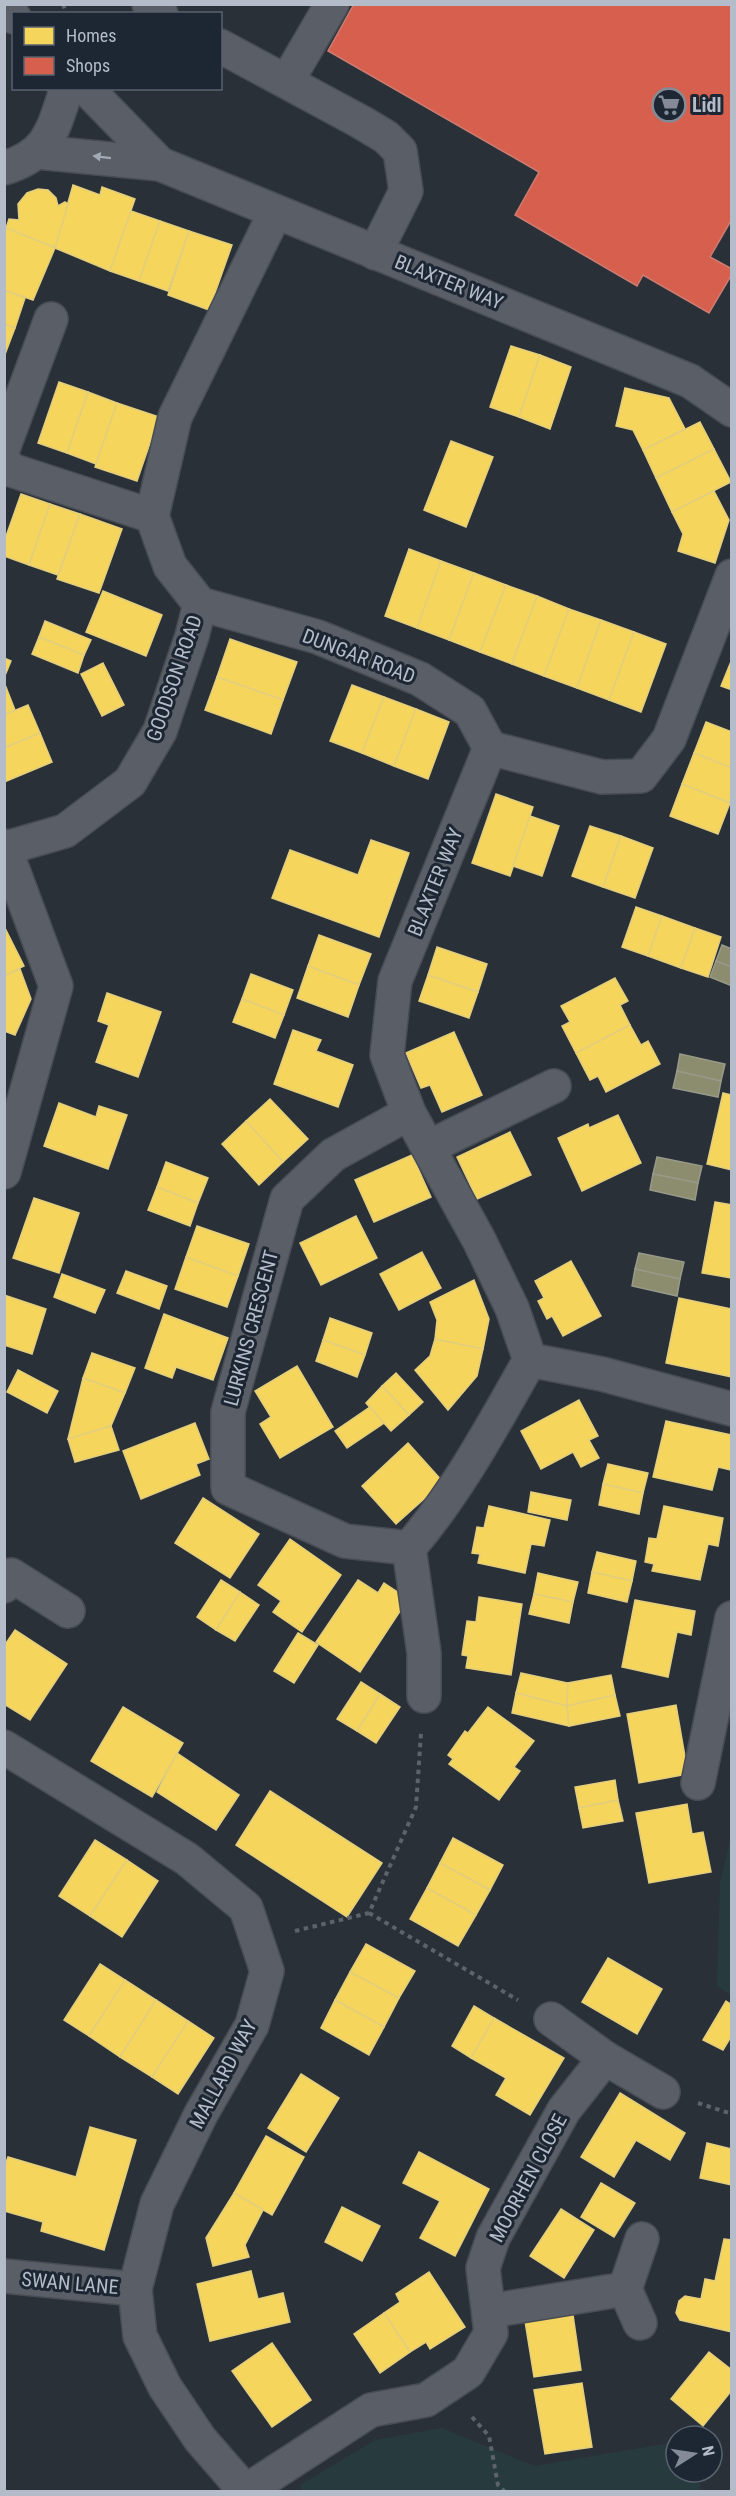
<svg xmlns="http://www.w3.org/2000/svg" width="736" height="2496" viewBox="0 0 736 2496" font-family="'Roboto Condensed',sans-serif">
<rect width="100%" height="100%" fill="#2a3038"/>
<g fill="#273a3e">
<path d="M731 1837V1995L717 1986 720 1883Z"/>
<path d="M442 2428 534 2466 676 2442V2472H703L699 2492H303L300 2485 375 2440Z"/>
</g>
<g fill="#f6d55c" stroke="#e2ce7d" stroke-width="1.5">
<path d="M73 185 100 195 102 187 135 199 110 271 55 248Z"/>
<path d="M38 189 48 190 56 198 58 206 65 202 68 204 55 248 6 228 9 219 19 220 18 204 27 193Z"/>
<path d="M131 211 160 221 139 281 110 271Z"/>
<path d="M160 221 189 231 168 291 139 281Z"/>
<path d="M4 227 55 248 33 300 4 290Z"/>
<path d="M189 231 232 245 209 310 168 295Z"/>
<path d="M4 290 25 298 15 328 4 324Z"/>
<path d="M4 324 15 328 4 357Z"/>
<path d="M511 346 540 355 519 417 490 407Z"/>
<path d="M540 355 571 367 550 429 519 417Z"/>
<path d="M59 382 88 392 67 453 38 443Z"/>
<path d="M625 388 669 398 685 429 643 450 633 430 616 426Z"/>
<path d="M88 392 117 403 96 464 67 453Z"/>
<path d="M117 403 159 417 137 481 95 467Z"/>
<path d="M700 422 714 449 656 478 643 450Z"/>
<path d="M451 441 493 457 466 527 424 510Z"/>
<path d="M714 449 731 482 672 512 656 478Z"/>
<path d="M714 491 729 520 715 563 678 551 683 534 672 512Z"/>
<path d="M21 494 50 504 29 565 4 556V542Z"/>
<path d="M50 504 80 514 58 575 29 565Z"/>
<path d="M80 514 122 529 99 593 57 579Z"/>
<path d="M409 549 441 561 417 628 385 616Z"/>
<path d="M441 561 474 573 449 640 417 628Z"/>
<path d="M474 573 506 585 480 652 449 640Z"/>
<path d="M506 585 537 596 512 664 480 652Z"/>
<path d="M103 591 162 615 146 656 86 632Z"/>
<path d="M537 596 569 609 544 676 512 664Z"/>
<path d="M569 609 601 620 577 688 544 676Z"/>
<path d="M601 620 634 632 609 700 577 688Z"/>
<path d="M45 621 91 640 84 655 39 637Z"/>
<path d="M634 632 666 644 641 712 609 700Z"/>
<path d="M39 637 84 655 78 673 32 654Z"/>
<path d="M230 639 297 662 283 700 217 677Z"/>
<path d="M4 658 11 661 4 678Z"/>
<path d="M732 659V690L721 686Z"/>
<path d="M103 663 124 705 102 716 81 674Z"/>
<path d="M217 677 283 700 271 734 205 710Z"/>
<path d="M4 682 15 710 4 715Z"/>
<path d="M352 685 384 697 362 753 330 741Z"/>
<path d="M384 697 416 709 394 766 362 753Z"/>
<path d="M28 705 40 733 4 748V715Z"/>
<path d="M416 709 449 722 428 779 394 766Z"/>
<path d="M706 722 732 732V768L694 753Z"/>
<path d="M40 733 52 762 4 782V748Z"/>
<path d="M694 753 732 768 730 803 682 784Z"/>
<path d="M682 784 730 803 718 834 670 816Z"/>
<path d="M496 794 533 807 510 876 472 863Z"/>
<path d="M530 816 559 826 542 876 513 866Z"/>
<path d="M590 826 621 836 603 887 572 876Z"/>
<path d="M621 836 653 848 635 898 603 887Z"/>
<path d="M371 840 409 853 379 937 272 898 290 850 358 875Z"/>
<path d="M636 907 662 916 648 956 622 947Z"/>
<path d="M662 916 695 928 681 968 648 956Z"/>
<path d="M4 926 24 966 4 976Z"/>
<path d="M695 928 721 937 708 977 681 968Z"/>
<path d="M319 935 371 954 359 985 308 966Z"/>
<path d="M437 947 487 964 478 992 428 975Z"/>
<path d="M308 966 359 985 348 1017 297 998Z"/>
<path d="M20 969 31 999 15 1035 4 1031V976Z"/>
<path d="M251 974 293 990 284 1015 242 999Z"/>
<path d="M428 975 478 992 469 1018 419 1001Z"/>
<path d="M615 978 628 1001 620 1005 630 1025 576 1053 562 1026 570 1022 561 1006Z"/>
<path d="M107 993 161 1012 138 1077 96 1062 109 1025 98 1021Z"/>
<path d="M242 999 284 1015 275 1038 233 1022Z"/>
<path d="M630 1025 641 1045 648 1041 660 1064 606 1092 598 1076 590 1080 576 1053Z"/>
<path d="M293 1030 321 1040 316 1051 353 1065 338 1107 274 1084Z"/>
<path d="M454 1032 482 1095 442 1112 430 1085 421 1088 406 1053Z"/>
<path d="M723 1093 732 1095V1170L707 1164Z"/>
<path d="M270 1099 308 1139 283 1162 246 1121Z"/>
<path d="M59 1103 96 1117 99 1106 127 1115 108 1169 44 1146Z"/>
<path d="M618 1115 641 1163 582 1191 558 1138 588 1124 589 1128Z"/>
<path d="M246 1121 283 1162 259 1185 222 1144Z"/>
<path d="M510 1132 531 1175 477 1199 457 1157Z"/>
<path d="M412 1155 431 1197 374 1222 355 1180Z"/>
<path d="M166 1162 208 1178 198 1203 157 1187Z"/>
<path d="M157 1187 198 1203 190 1226 148 1210Z"/>
<path d="M34 1198 79 1213 59 1273 13 1258Z"/>
<path d="M715 1202 732 1205V1278L702 1273Z"/>
<path d="M356 1216 377 1258 321 1285 300 1243Z"/>
<path d="M197 1226 249 1244 238 1276 186 1257Z"/>
<path d="M422 1252 441 1288 399 1310 380 1274Z"/>
<path d="M186 1257 238 1276 227 1307 175 1289Z"/>
<path d="M571 1261 601 1316 563 1336 552 1316 547 1319 538 1301 544 1298 535 1281Z"/>
<path d="M126 1271 167 1286 159 1309 117 1293Z"/>
<path d="M62 1274 105 1290 95 1313 54 1297Z"/>
<path d="M474 1280 489 1319 483 1349 435 1339 437 1320 430 1302Z"/>
<path d="M4 1295 46 1309 32 1354 4 1345Z"/>
<path d="M679 1298 732 1309V1377L666 1363Z"/>
<path d="M164 1314 228 1338 213 1380 176 1367 172 1378 145 1368Z"/>
<path d="M330 1318 372 1333 365 1355 323 1340Z"/>
<path d="M435 1339 483 1349 477 1376 448 1410 415 1370 430 1356Z"/>
<path d="M323 1340 365 1355 357 1377 316 1361Z"/>
<path d="M92 1353 135 1368 125 1393 83 1378Z"/>
<path d="M297 1366 333 1427 280 1458 260 1424 271 1417 255 1391Z"/>
<path d="M18 1370 58 1391 47 1413 7 1392Z"/>
<path d="M396 1373 423 1402 409 1415 382 1386Z"/>
<path d="M83 1378 125 1393 111 1426 68 1439Z"/>
<path d="M382 1386 409 1415 391 1431 366 1403Z"/>
<path d="M579 1400 598 1436 589 1440 599 1458 581 1467 573 1452 541 1469 521 1431Z"/>
<path d="M370 1407 384 1423 347 1448 335 1431Z"/>
<path d="M666 1421 732 1435 731 1470 718 1467 712 1490 653 1477Z"/>
<path d="M195 1423 209 1459 196 1464 200 1475 141 1499 123 1451Z"/>
<path d="M111 1426 119 1450 75 1462 68 1439Z"/>
<path d="M408 1443 443 1482 396 1524 362 1486Z"/>
<path d="M608 1464 648 1473 643 1493 603 1484Z"/>
<path d="M603 1484 643 1493 639 1514 599 1505Z"/>
<path d="M531 1492 571 1500 567 1520 528 1512Z"/>
<path d="M203 1498 259 1534 230 1578 175 1543Z"/>
<path d="M489 1506 550 1520 544 1546 531 1544 525 1573 478 1563 480 1554 472 1553 477 1527 484 1528Z"/>
<path d="M664 1506 723 1518 718 1546 708 1544 700 1580 652 1571 654 1564 645 1562 649 1538 657 1539Z"/>
<path d="M290 1539 341 1575 302 1632 273 1612 281 1601 258 1585Z"/>
<path d="M597 1552 636 1561 632 1581 592 1572Z"/>
<path d="M592 1572 632 1581 627 1602 588 1593Z"/>
<path d="M538 1573 578 1582 573 1602 534 1594Z"/>
<path d="M221 1580 240 1592 216 1630 197 1617Z"/>
<path d="M358 1580 378 1593 384 1583 408 1599 360 1672 316 1642Z"/>
<path d="M240 1592 259 1605 235 1641 216 1630Z"/>
<path d="M534 1594 573 1602 569 1623 529 1614Z"/>
<path d="M479 1597 522 1604 511 1675 466 1668 468 1656 462 1655 467 1621 476 1622Z"/>
<path d="M635 1600 695 1611 691 1635 677 1632 668 1677 622 1667Z"/>
<path d="M15 1630 67 1664 30 1720 4 1704V1646Z"/>
<path d="M298 1633 318 1645 294 1683 274 1671Z"/>
<path d="M521 1673 568 1683 567 1706 516 1693Z"/>
<path d="M611 1675 615 1695 567 1706 568 1683Z"/>
<path d="M361 1682 380 1694 357 1731 337 1719Z"/>
<path d="M516 1693 567 1706 569 1726 512 1713Z"/>
<path d="M380 1694 400 1707 376 1743 357 1731Z"/>
<path d="M615 1695 620 1716 569 1726 567 1706Z"/>
<path d="M676 1705 688 1774 639 1783 627 1714Z"/>
<path d="M123 1707 183 1743 152 1797 91 1761Z"/>
<path d="M488 1707 534 1741 514 1767 520 1771 499 1800 449 1764 453 1759 448 1755 465 1731 468 1733Z"/>
<path d="M177 1753 239 1795 216 1830 157 1792Z"/>
<path d="M615 1780 618 1800 579 1808 575 1787Z"/>
<path d="M270 1791 382 1863 347 1917 236 1845Z"/>
<path d="M618 1800 623 1821 583 1828 579 1808Z"/>
<path d="M687 1804 692 1834 703 1832 711 1872 649 1883 636 1813Z"/>
<path d="M453 1838 503 1865 490 1890 440 1863Z"/>
<path d="M95 1840 127 1860 90 1916 59 1896Z"/>
<path d="M127 1860 158 1881 122 1937 90 1916Z"/>
<path d="M440 1863 490 1890 476 1915 427 1888Z"/>
<path d="M427 1888 476 1915 458 1946 410 1919Z"/>
<path d="M366 1944 415 1971 399 1998 350 1972Z"/>
<path d="M608 1958 662 1989 637 2034 582 2002Z"/>
<path d="M100 1964 125 1980 89 2036 64 2020Z"/>
<path d="M350 1972 399 1998 384 2027 335 2000Z"/>
<path d="M125 1980 156 2000 120 2057 89 2036Z"/>
<path d="M156 2000 188 2021 152 2077 120 2057Z"/>
<path d="M335 2000 384 2027 369 2055 321 2028Z"/>
<path d="M726 2001 732 2005V2035L723 2050 703 2040Z"/>
<path d="M474 2006 494 2018 471 2058 452 2046Z"/>
<path d="M494 2018 564 2058 530 2115 496 2095 506 2078 471 2058Z"/>
<path d="M188 2021 214 2038 178 2094 152 2077Z"/>
<path d="M301 2074 339 2098 306 2152 268 2128Z"/>
<path d="M620 2093 685 2133 670 2160 636 2140 614 2177 581 2157Z"/>
<path d="M90 2127 136 2140 104 2250 41 2231 43 2222 4 2211V2168L8 2157 76 2177Z"/>
<path d="M266 2136 304 2157 272 2215 234 2193Z"/>
<path d="M707 2143 732 2149V2185L700 2178Z"/>
<path d="M419 2152 489 2189 455 2256 420 2238 440 2201 403 2183Z"/>
<path d="M601 2183 635 2203 614 2237 581 2217Z"/>
<path d="M234 2193 263 2210 245 2245 249 2257 213 2266 206 2238Z"/>
<path d="M342 2207 380 2226 362 2261 325 2242Z"/>
<path d="M561 2209 594 2230 564 2278 530 2256Z"/>
<path d="M724 2239 732 2240V2332L680 2320 676 2313 679 2301 685 2296 701 2299 705 2279 715 2281Z"/>
<path d="M251 2271 258 2299 283 2293 290 2322 210 2341 197 2284Z"/>
<path d="M429 2272 465 2327 430 2349 426 2342 410 2352 384 2313 400 2302 396 2294Z"/>
<path d="M572 2308 581 2370 534 2377 524 2315Z"/>
<path d="M384 2313 410 2352 380 2373 354 2334Z"/>
<path d="M272 2343 311 2400 272 2427 232 2371Z"/>
<path d="M709 2352 732 2370V2390L703 2426 671 2399Z"/>
<path d="M582 2383 592 2447 545 2454 534 2390Z"/>
</g>
<path fill="#d6604d" stroke="#cc7c72" stroke-width="1.5" d="M354 4 732 5V219L710 257 732 269V274L709 313 643 275 637 286 515 215 539 172 328 51Z"/>
<g fill="#8c8c6e" stroke="#989a89" stroke-width="1.5">
<path d="M722 945 732 949V967L716 961Z"/>
<path d="M716 961 732 967V986L710 977Z"/>
<path d="M680 1054 725 1064 721 1081 677 1071Z"/>
<path d="M677 1071 721 1081 718 1097 673 1088Z"/>
<path d="M657 1157 702 1166 698 1183 653 1174Z"/>
<path d="M653 1174 698 1183 695 1200 650 1190Z"/>
<path d="M639 1253 684 1262 680 1279 635 1269Z"/>
<path d="M635 1269 680 1279 677 1296 632 1286Z"/>
</g>
<g fill="none" stroke-linecap="round" stroke-linejoin="round">
<defs>
<g id="minor">
<path d="M149 4 161 14"/>
<path d="M4 12 14 17"/>
<path d="M220 46 361 122 386 137 400 151 406 191 375 253"/>
<path d="M287 81 332 4"/>
<path d="M86 88 160 164"/>
<path d="M37 152 160 164 690 381 732 410"/>
<path d="M4 168C48 155 52 132 65 94L64 88"/>
<path d="M4 446 51 319"/>
<path d="M4 460 8 469 152 516"/>
<path d="M200 604 170 566 152 516 175 417 275 213"/>
<path d="M200 604 318 637 420 679 470 711 490 748"/>
<path d="M490 748 602 777 641 776 669 739 732 576"/>
<path d="M4 846 56 986 4 1172"/>
<path d="M6 848 65 831 130 782 160 731 192 636 200 604"/>
<path d="M409 1113 333 1155 287 1199 228 1412V1488L345 1541 409 1548C458 1491 493 1425 530 1360L512 1308 479 1240 409 1113 387 1055 395 981 490 748"/>
<path d="M429 1147 554 1086"/>
<path d="M530 1360 602 1374 732 1409"/>
<path d="M409 1548 424 1653V1696"/>
<path d="M4 1586 11 1575 68 1611"/>
<path d="M4 1747 187 1859 246 1908 267 1971 252 2025 201 2114 157 2204 135 2289 140 2336 165 2387 200 2439 246 2492"/>
<path d="M698 1783 732 1618"/>
<path d="M551 2019 605 2058 663 2092"/>
<path d="M4 2276 135 2289"/>
<path d="M490 2311 625 2289"/>
<path d="M640 2323 625 2289 642 2239"/>
<path d="M246 2491 371 2410 426 2400 468 2372 491 2333 483 2268 493 2238 564 2110 605 2058"/>
</g>
</defs>
<use href="#minor" stroke="#484c53" stroke-width="36"/>
<g stroke="#5d636a" stroke-width="4" stroke-dasharray="4.5 4.5" stroke-linecap="butt">
<path d="M63 4 66 14"/>
<path d="M369 1913 518 2000"/>
<path d="M295 1931 369 1913 416 1807 421 1733"/>
<path d="M698 2103 732 2114"/>
<path d="M472 2417 489 2436 498 2485 505 2492"/>
</g>
<use href="#minor" stroke="#5a5e66" stroke-width="33"/>
</g>
<defs><path id="oneway-solid" d="M-6-.8H1V-3.2L6.5 0L1 3.2V.8H-6Z" transform="scale(1.5)"/></defs>
<use fill="#a2a9b5" href="#oneway-solid" transform="translate(102 157) rotate(-173)"/>
<defs>
<symbol id="supermarket-ring" viewBox="-11 -11 22 22"><circle r="9.5" fill="#1d2633" stroke="#848b96" stroke-width="1.5"/><path d="M-6-5.5h2.5l.6 2H6L4.5 2H-2.5L-4.4-4H-6ZM-1.5 3.2a1.3 1.3 0 1 0 .1 0ZM3 3.2a1.3 1.3 0 1 0 .1 0Z" fill="#848b96"/></symbol>
</defs>
<g fill-rule="evenodd">
<use href="#supermarket-ring" x="650" y="86" width="38" height="38"/>
</g>
<g text-anchor="middle" stroke-width="6" stroke-linejoin="round" paint-order="stroke">
<g font-size="20" font-weight="bold" fill="#b4bcc9" stroke="#1d2633" text-anchor="start">
<text x="692" y="112">Lidl</text>
</g>
<g font-size="20" fill="#b4bcc9" stroke="#1d2633">
<text transform="translate(449 282) rotate(22)" y="7">BLAXTER WAY</text>
<text transform="translate(359 656) rotate(21)" y="7">DUNGAR ROAD</text>
<text transform="translate(174 678) rotate(-71)" y="7">GOODSON ROAD</text>
<text transform="translate(435 882) rotate(-68)" y="7">BLAXTER WAY</text>
<text transform="translate(251 1328) rotate(-75)" y="7">LURKINS CRESCENT</text>
<text transform="translate(223 2074) rotate(-62)" y="7">MALLARD WAY</text>
<text transform="translate(528 2178) rotate(-62)" y="7">MOORHEN CLOSE</text>
<text transform="translate(70 2283) rotate(5)" y="7">SWAN LANE</text>
</g>
</g>
<rect width="736" height="2496" fill="none" stroke="#b4bcc9" stroke-width="12"/>
<rect x="12" y="12" width="210" height="78" fill="#1d2633" stroke="#59626f" stroke-width="1.5"/>
<rect x="24" y="27" width="30" height="18" fill="#f6d55c" stroke="#59626f" stroke-width="1.5"/>
<text x="66" y="42" font-size="18" fill="#b4bcc9">Homes</text>
<rect x="24" y="57" width="30" height="18" fill="#d6604d" stroke="#59626f" stroke-width="1.5"/>
<text x="66" y="72" font-size="18" fill="#b4bcc9">Shops</text>
<g transform="translate(694 2454) rotate(78)"><circle r="28" fill="#1d2633" stroke="#59626f" stroke-width="1.5"/>
<path d="M0-4.5L10 22L0 15L-10 22Z" fill="#848b96"/>
<text y="-9" font-size="16" font-weight="bold" text-anchor="middle" fill="#b4bcc9">N</text>
</g>
</svg>
